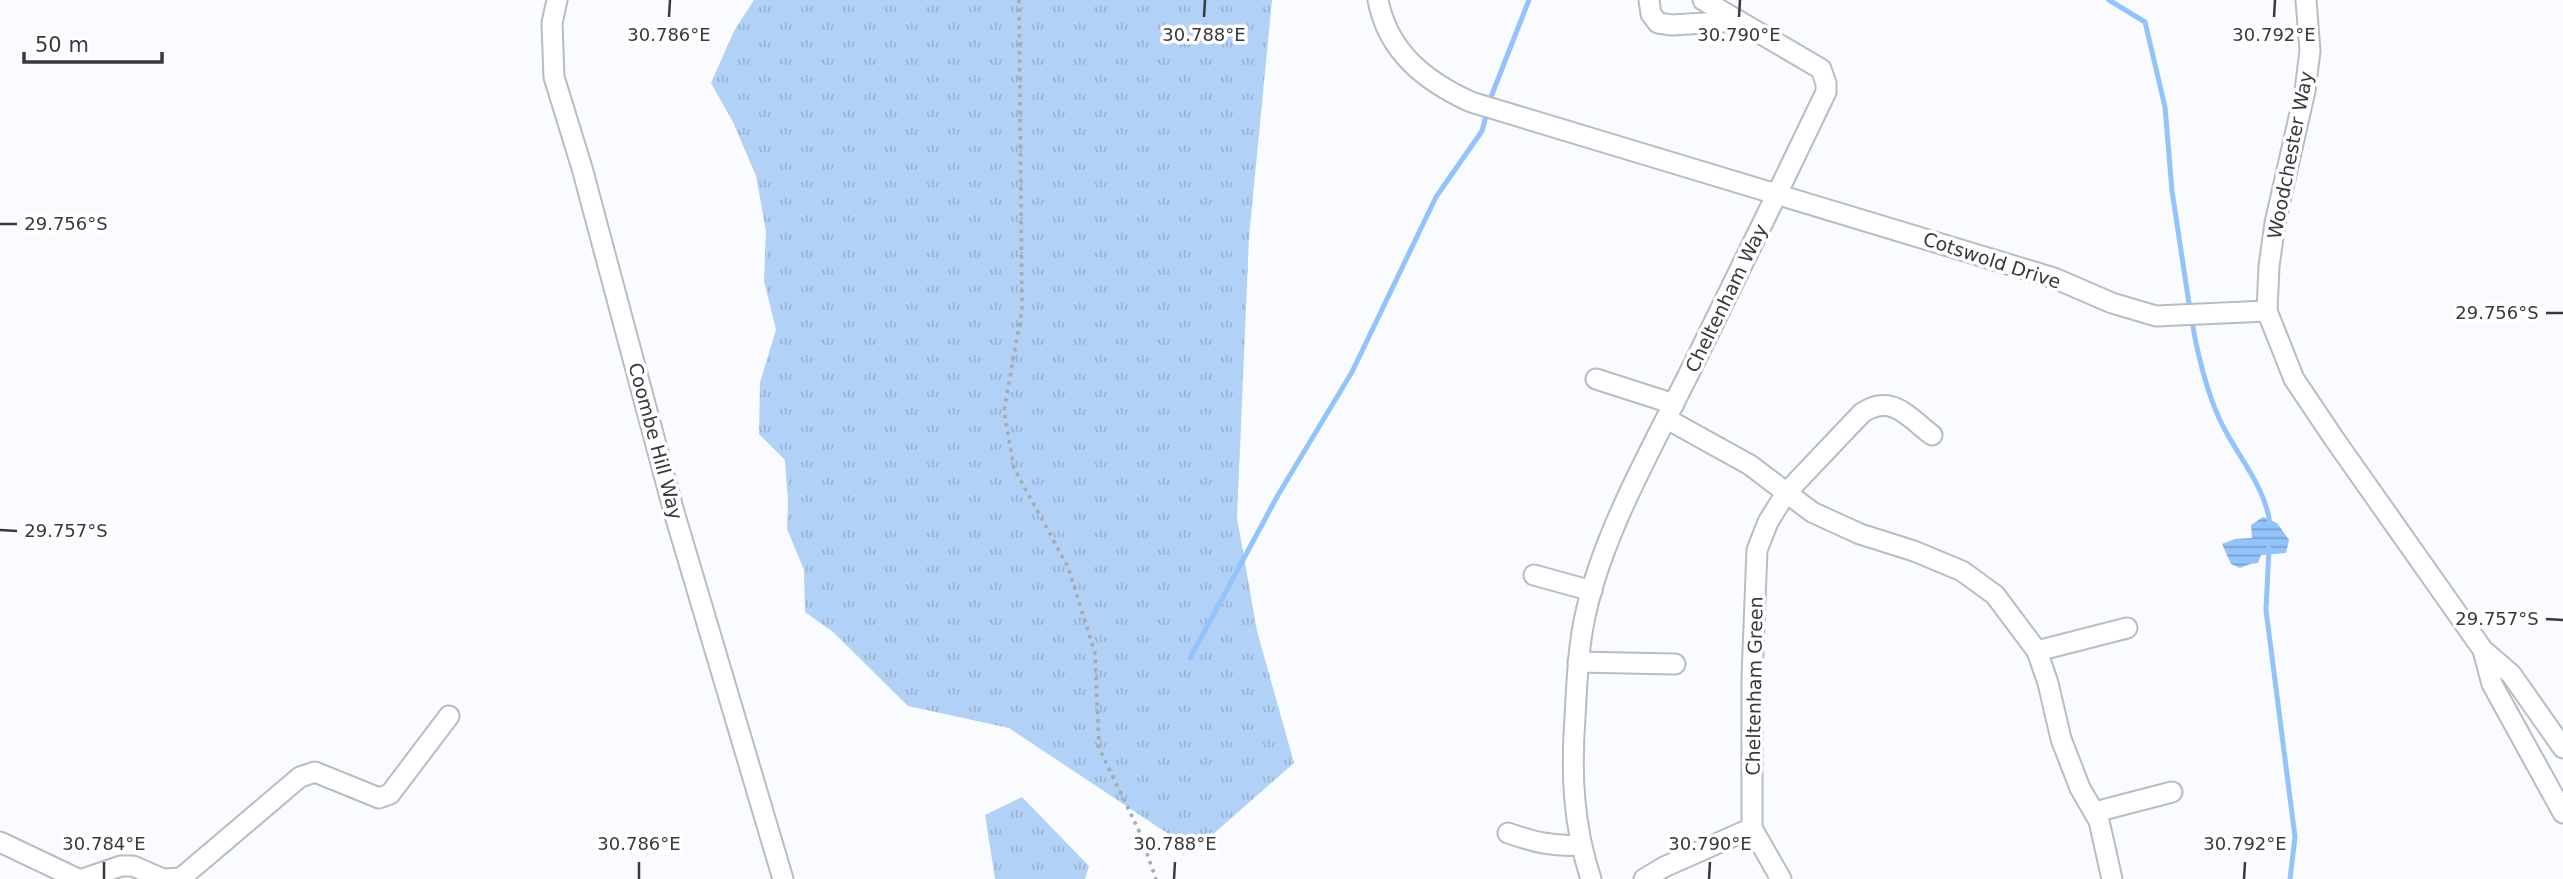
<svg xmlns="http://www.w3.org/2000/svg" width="2563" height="879" viewBox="0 0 2563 879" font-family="'DejaVu Sans',sans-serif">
<defs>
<pattern id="grass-tufts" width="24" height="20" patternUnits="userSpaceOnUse" patternTransform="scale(1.75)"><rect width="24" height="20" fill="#b1d1f6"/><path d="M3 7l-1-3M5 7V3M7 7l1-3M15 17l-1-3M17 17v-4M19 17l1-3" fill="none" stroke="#99b4d4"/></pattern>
<pattern id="water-rules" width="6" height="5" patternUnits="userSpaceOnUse" patternTransform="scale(1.75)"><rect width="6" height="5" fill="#93c3fb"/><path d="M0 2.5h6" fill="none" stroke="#799fcc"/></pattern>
</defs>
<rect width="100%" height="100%" fill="#f9fbfe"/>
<g fill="url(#grass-tufts)">
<path d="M754 0H1272L1249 237 1237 518 1257 631 1294 763 1194 851 1009 728 908 706 833 632 805 612 804 570 787 529 788 501 785 460 759 434 760 382 776 330 764 281 766 231 756 176 733 122 711 83 734 31Z"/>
<path d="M1022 797 1089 866 1085 879H995L985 815Z"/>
</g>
<path fill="url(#water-rules)" d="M2263 517 2277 523 2289 540 2286 553 2261 555 2258 563 2250 564 2240 568 2231 564 2222 544 2235 539 2252 538 2251 525Z"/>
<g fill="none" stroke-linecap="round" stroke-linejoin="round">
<g stroke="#93c3fb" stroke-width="5">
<path d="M2109 0 2145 22 2165 107 2172 191 2190 310"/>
<path d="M1489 102 1529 0"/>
<path d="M2192 320C2196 349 2207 392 2219 418 2235 454 2265 484 2270 524"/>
<path d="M2269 548 2266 610 2295 837 2290 879"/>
<path d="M1190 658 1278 495 1352 372 1436 197 1482 131 1487 112"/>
</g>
<defs>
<g id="minor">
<path d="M557 0 552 23 554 77 582 168 674 512 783 879"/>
<path d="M1378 0C1388 52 1425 81 1471 102L2054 278 2112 303 2156 316 2267 311"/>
<path d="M1649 0 1651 14 1658 23 1672 25 1738 21"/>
<path d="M2306 0 2310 51 2305 91 2275 223 2269 266 2267 311 2294 379 2335 440 2483 650 2511 674 2563 748"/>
<path d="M1596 379 1674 404"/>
<path d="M1667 419 1750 465 1812 512 1860 534 1914 551 1962 571 1995 595 2037 651 2048 683 2061 739 2080 788 2099 821 2112 879"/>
<path d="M1534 575 1592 591"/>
<path d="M2483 650 2492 684 2563 813"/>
<path d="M2037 651 2127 628"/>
<path d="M1578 662 1675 664"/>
<path d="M2095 812 2172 792"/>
<path d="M1508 833C1534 842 1554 847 1581 845"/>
<path d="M0 842 78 879"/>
<path d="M83 879 121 866H133L163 879 181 878 300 777 315 772 379 798 390 794 449 716"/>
<path d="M1591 879C1573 825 1571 773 1575 717 1577 682 1578 646 1586 612 1605 526 1660 434 1698 355 1741 268 1784 180 1826 92V83L1821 69 1703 0"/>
<path d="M1644 879 1664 867 1752 828"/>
<path d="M1781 879 1752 828V677L1757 550 1768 522 1786 493 1862 413C1892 393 1908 417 1932 435"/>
</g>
</defs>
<use href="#minor" stroke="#b7bdc4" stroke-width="23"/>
<path stroke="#a8aaad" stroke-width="3.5" stroke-dasharray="3.5 5" stroke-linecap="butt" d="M1019 0 1022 310 1004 411 1014 468 1068 567 1095 653 1099 748 1139 831 1156 879"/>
<use href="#minor" stroke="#fff" stroke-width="19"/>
</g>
<path fill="none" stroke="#37393c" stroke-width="2.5" d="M669 17 670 0M1204 17 1205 0M1739 17 1740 0M2274 17 2275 0M0 224H17M2546 313H2563M0 530 17 531M2546 619 2563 620M104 879V862M639 879V862M1174 879 1175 862M1709 879 1710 862M2244 879 2245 862"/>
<g text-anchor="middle" stroke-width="7" stroke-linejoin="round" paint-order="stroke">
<g font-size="19" fill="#37393c" stroke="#fff">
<text transform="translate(2290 155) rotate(-79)" y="7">Woodchester Way</text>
<text transform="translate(1992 260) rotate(18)" y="7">Cotswold Drive</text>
<text transform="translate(1726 298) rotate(-64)" y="7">Cheltenham Way</text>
<text transform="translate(656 441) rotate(75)" y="7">Coombe Hill Way</text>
<text transform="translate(1754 686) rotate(-89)" y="7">Cheltenham Green</text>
</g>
</g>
<g font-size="18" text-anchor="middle" fill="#37393c" stroke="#fff" stroke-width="7" stroke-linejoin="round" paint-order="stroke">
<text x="669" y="41">30.786°E</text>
<text x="1204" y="41">30.788°E</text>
<text x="1739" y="41">30.790°E</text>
<text x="2274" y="41">30.792°E</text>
<text x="66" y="230">29.756°S</text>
<text x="2497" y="319">29.756°S</text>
<text x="66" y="537">29.757°S</text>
<text x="2497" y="625">29.757°S</text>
<text x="104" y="850">30.784°E</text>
<text x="639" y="850">30.786°E</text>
<text x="1175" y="850">30.788°E</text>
<text x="1710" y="850">30.790°E</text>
<text x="2245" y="850">30.792°E</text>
</g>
<path d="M24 52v10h138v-10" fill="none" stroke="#37393c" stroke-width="3.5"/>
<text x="35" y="52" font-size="21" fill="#37393c" stroke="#ffffff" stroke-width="5" paint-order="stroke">50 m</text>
</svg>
